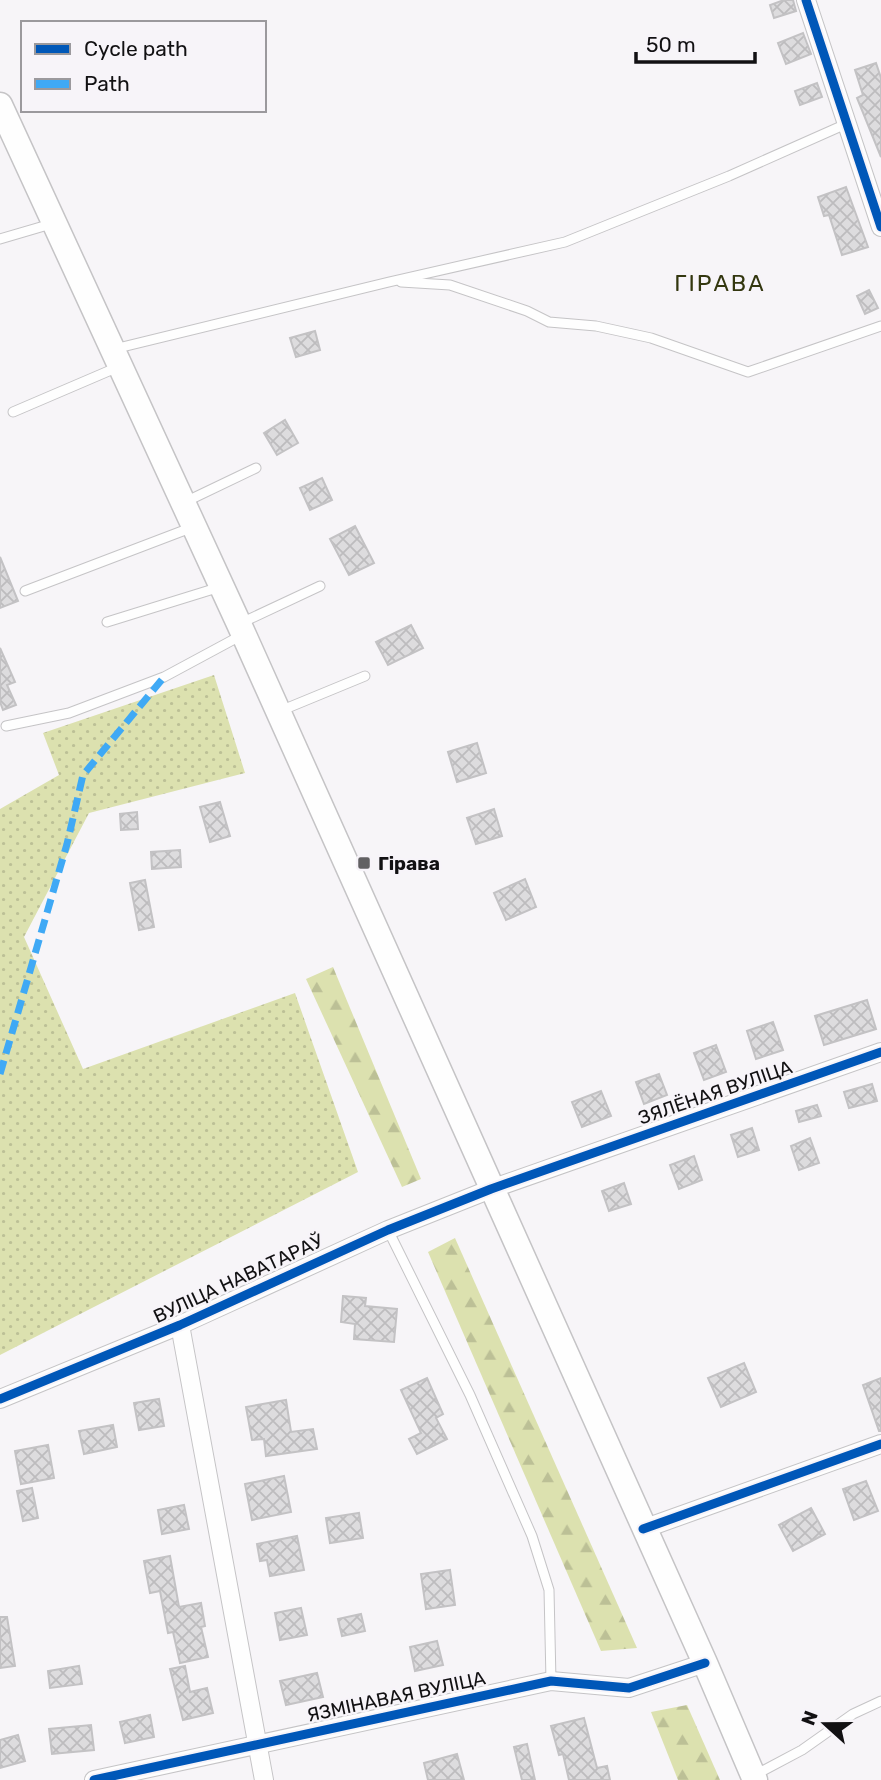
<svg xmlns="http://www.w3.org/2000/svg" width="881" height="1780" viewBox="0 0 881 1780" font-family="Rubik,sans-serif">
<defs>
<pattern id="grass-dots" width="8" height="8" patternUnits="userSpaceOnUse" patternTransform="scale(1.75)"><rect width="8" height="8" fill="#dce1af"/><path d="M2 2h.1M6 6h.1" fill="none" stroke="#bcc096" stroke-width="1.8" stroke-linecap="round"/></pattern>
<pattern id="forest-firs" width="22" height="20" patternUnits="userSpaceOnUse" patternTransform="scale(1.75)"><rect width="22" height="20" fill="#dce1af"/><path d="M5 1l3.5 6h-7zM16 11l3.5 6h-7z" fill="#bcc096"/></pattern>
<pattern id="building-cross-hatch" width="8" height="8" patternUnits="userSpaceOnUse" patternTransform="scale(1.75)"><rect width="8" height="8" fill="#dddcde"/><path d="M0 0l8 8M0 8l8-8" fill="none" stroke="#bdbcbe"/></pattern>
</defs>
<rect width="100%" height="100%" fill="#f7f5f8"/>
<path fill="url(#grass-dots)" d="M214 675 245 773 89 813 24 937 83 1069 295 993 358 1172 0 1355V809L59 775 43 733Z"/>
<g fill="url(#forest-firs)">
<path d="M333 967 421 1179 402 1187 306 979Z"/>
<path d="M455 1238 637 1648 601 1651 428 1252Z"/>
<path d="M687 1705 720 1780H678L651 1712Z"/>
</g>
<g fill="url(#building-cross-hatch)" stroke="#c3c2c4" stroke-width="2">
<path d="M784 0H793L796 11 774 18 770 5Z"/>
<path d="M803 33 811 54 786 64 778 43Z"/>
<path d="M876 63 881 78V157L857 98 863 95 855 70Z"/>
<path d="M817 83 822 97 800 105 795 91Z"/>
<path d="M846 187 868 247 842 255 829 215 824 216 818 197Z"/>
<path d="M869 290 878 308 865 314 857 296Z"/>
<path d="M315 331 320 350 296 357 290 338Z"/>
<path d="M285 420 298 443 277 455 264 433Z"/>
<path d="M322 478 332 500 310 510 300 488Z"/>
<path d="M355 526 374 563 349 575 330 539Z"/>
<path d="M0 557 18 601 0 608Z"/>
<path d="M411 625 423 648 388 665 376 642Z"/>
<path d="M0 648 15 682 7 685 16 705 3 710 0 702Z"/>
<path d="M477 743 486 773 457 782 448 752Z"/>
<path d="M220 802 230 836 210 842 200 807Z"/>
<path d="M494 809 502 836 476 844 467 818Z"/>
<path d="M137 812 138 829 121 830 120 814Z"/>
<path d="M180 850 181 867 152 869 151 852Z"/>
<path d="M525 879 536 907 506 920 494 893Z"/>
<path d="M145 880 154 927 139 930 130 883Z"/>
<path d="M867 1000 876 1029 824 1045 815 1016Z"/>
<path d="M773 1022 783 1050 756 1059 747 1031Z"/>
<path d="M716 1045 726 1072 704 1080 694 1053Z"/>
<path d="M659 1074 667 1095 644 1104 636 1082Z"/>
<path d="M872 1084 877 1101 849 1108 844 1092Z"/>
<path d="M601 1091 611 1116 582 1127 572 1102Z"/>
<path d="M817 1105 821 1116 799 1122 796 1111Z"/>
<path d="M752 1128 759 1150 738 1157 731 1135Z"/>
<path d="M810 1138 819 1163 799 1170 791 1146Z"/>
<path d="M694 1156 702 1180 679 1189 670 1165Z"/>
<path d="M624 1183 631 1204 609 1211 602 1191Z"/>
<path d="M343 1296 366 1298 365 1306 397 1309 394 1342 354 1339 355 1324 341 1322Z"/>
<path d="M744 1363 756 1392 721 1407 708 1378Z"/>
<path d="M427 1378 443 1414 436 1418 447 1439 417 1454 409 1439 421 1433 401 1390Z"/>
<path d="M881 1378V1431H879L863 1385Z"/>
<path d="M159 1399 164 1426 139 1430 134 1403Z"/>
<path d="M286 1400 291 1432 313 1429 317 1449 266 1456 264 1439 252 1440 246 1407Z"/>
<path d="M113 1425 117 1447 84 1454 79 1431Z"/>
<path d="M48 1445 54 1478 21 1484 15 1451Z"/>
<path d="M284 1476 291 1512 252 1520 245 1484Z"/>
<path d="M866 1481 878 1511 854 1520 843 1489Z"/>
<path d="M32 1488 38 1518 23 1521 17 1491Z"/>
<path d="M184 1505 189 1529 162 1534 158 1510Z"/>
<path d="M811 1508 825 1534 793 1551 779 1525Z"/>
<path d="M359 1513 363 1538 330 1543 326 1518Z"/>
<path d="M297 1536 304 1570 270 1576 267 1560 260 1561 257 1544Z"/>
<path d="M170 1556 179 1607 201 1603 205 1626 201 1627 208 1657 180 1663 173 1632 168 1633 160 1591 150 1593 144 1561Z"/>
<path d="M450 1570 455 1605 426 1609 421 1574Z"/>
<path d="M301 1608 307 1635 280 1640 275 1613Z"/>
<path d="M361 1614 365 1631 342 1636 338 1619Z"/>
<path d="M0 1617H7L15 1666 0 1668Z"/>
<path d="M437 1641 443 1665 415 1671 410 1647Z"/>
<path d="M79 1666 82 1684 50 1688 48 1671Z"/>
<path d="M185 1666 190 1692 207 1688 213 1713 183 1720 170 1669Z"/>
<path d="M317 1673 323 1697 286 1705 280 1681Z"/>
<path d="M150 1715 154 1737 125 1743 120 1722Z"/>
<path d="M584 1718 597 1768 607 1766 610 1780H569L563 1754 559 1755 551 1726Z"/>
<path d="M91 1725 94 1750 52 1754 49 1729Z"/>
<path d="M18 1735 25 1761 0 1768V1740Z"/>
<path d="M527 1744 535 1780H522L514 1747Z"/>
<path d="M457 1754 464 1780H428L424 1763Z"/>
</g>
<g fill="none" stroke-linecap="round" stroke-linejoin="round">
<defs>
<g id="lane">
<path d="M0 239 51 224"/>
<path d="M401 282 450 285 527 311 549 322 596 326 651 338 748 372 881 326"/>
<path d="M114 349 389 282 565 242 729 176 846 124"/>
<path d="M13 412 118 367"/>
<path d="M185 502 256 468"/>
<path d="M25 591 193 527"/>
<path d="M107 622 220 587"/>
<path d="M241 623 320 586"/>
<path d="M280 711 365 676"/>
<path d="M6 726 69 713 164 677 242 635"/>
<path d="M388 1230 470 1395 532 1536 549 1590 551 1681"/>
<path d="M755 1775 802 1750 853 1714 881 1701"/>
</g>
<g id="street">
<path d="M806 0 881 227"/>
<path d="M180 1325 264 1780"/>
<path d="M0 1399 180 1325 388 1230 491 1189 881 1052"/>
<path d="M643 1529 881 1444"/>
<path d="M94 1780 551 1681 629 1688 705 1663"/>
</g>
<path id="secondary" d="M0 105 239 624 705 1663 755 1780"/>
</defs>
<use href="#lane" stroke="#c5c4c6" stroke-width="11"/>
<use href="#street" stroke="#c5c4c6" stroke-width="20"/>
<use href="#secondary" stroke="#c5c4c6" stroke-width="27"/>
<use href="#lane" stroke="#fefefe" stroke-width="9"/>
<use href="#street" stroke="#fefefe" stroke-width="18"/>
<use href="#secondary" stroke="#fefefe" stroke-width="24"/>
<path stroke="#3fa9f5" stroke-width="7" stroke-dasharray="14 7" stroke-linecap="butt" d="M0 1074 67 844 83 775 164 677"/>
<defs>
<g id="cycleway">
<path d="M806 0 881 227"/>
<path d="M0 1399 180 1325 388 1230 491 1189 881 1052"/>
<path d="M643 1529 881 1444"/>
<path d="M94 1780 551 1681 629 1688 705 1663"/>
</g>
</defs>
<use href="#cycleway" stroke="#f7f4f9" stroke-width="13"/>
<use href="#cycleway" stroke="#0057b8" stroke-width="9"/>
</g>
<rect fill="#626163" stroke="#f7f4f9" stroke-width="2.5" x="357" y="856" width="14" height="14" rx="3.5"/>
<g text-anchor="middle" stroke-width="5" stroke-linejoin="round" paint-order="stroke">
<g font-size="19" font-weight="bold" fill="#121113" stroke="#f7f4f9" text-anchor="start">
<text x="378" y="870">Гірава</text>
</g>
<g font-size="19" fill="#121113" stroke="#f7f4f9">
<text transform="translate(715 1092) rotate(-19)" y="7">ЗЯЛЁНАЯ ВУЛІЦА</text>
<text transform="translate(238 1278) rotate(-25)" y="7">ВУЛІЦА НАВАТАРАЎ</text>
<text transform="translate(396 1696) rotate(-12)" y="7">ЯЗМІНАВАЯ ВУЛІЦА</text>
</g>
<g font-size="23" letter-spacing="2" fill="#33370f" stroke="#f7f4f9">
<text x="720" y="291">ГІРАВА</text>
</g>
</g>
<rect x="21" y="21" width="245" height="91" fill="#f7f4f9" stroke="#9b999d" stroke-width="2"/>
<rect x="35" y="44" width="35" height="10" fill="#0057b8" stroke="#9b999d" stroke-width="2"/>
<text x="84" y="56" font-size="21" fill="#121113">Cycle path</text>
<rect x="35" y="79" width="35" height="10" fill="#3fa9f5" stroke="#9b999d" stroke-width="2"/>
<text x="84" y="91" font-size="21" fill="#121113">Path</text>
<g transform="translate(825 1724) rotate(291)" stroke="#f7f4f9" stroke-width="5" paint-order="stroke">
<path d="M0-5L12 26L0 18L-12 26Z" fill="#121113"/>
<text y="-10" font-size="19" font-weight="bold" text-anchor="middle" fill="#121113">N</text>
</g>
<path d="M636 52v10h119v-10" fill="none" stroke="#121113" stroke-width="3.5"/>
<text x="646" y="52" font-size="21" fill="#121113" stroke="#f7f4f9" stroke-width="5" paint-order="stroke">50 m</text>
</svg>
